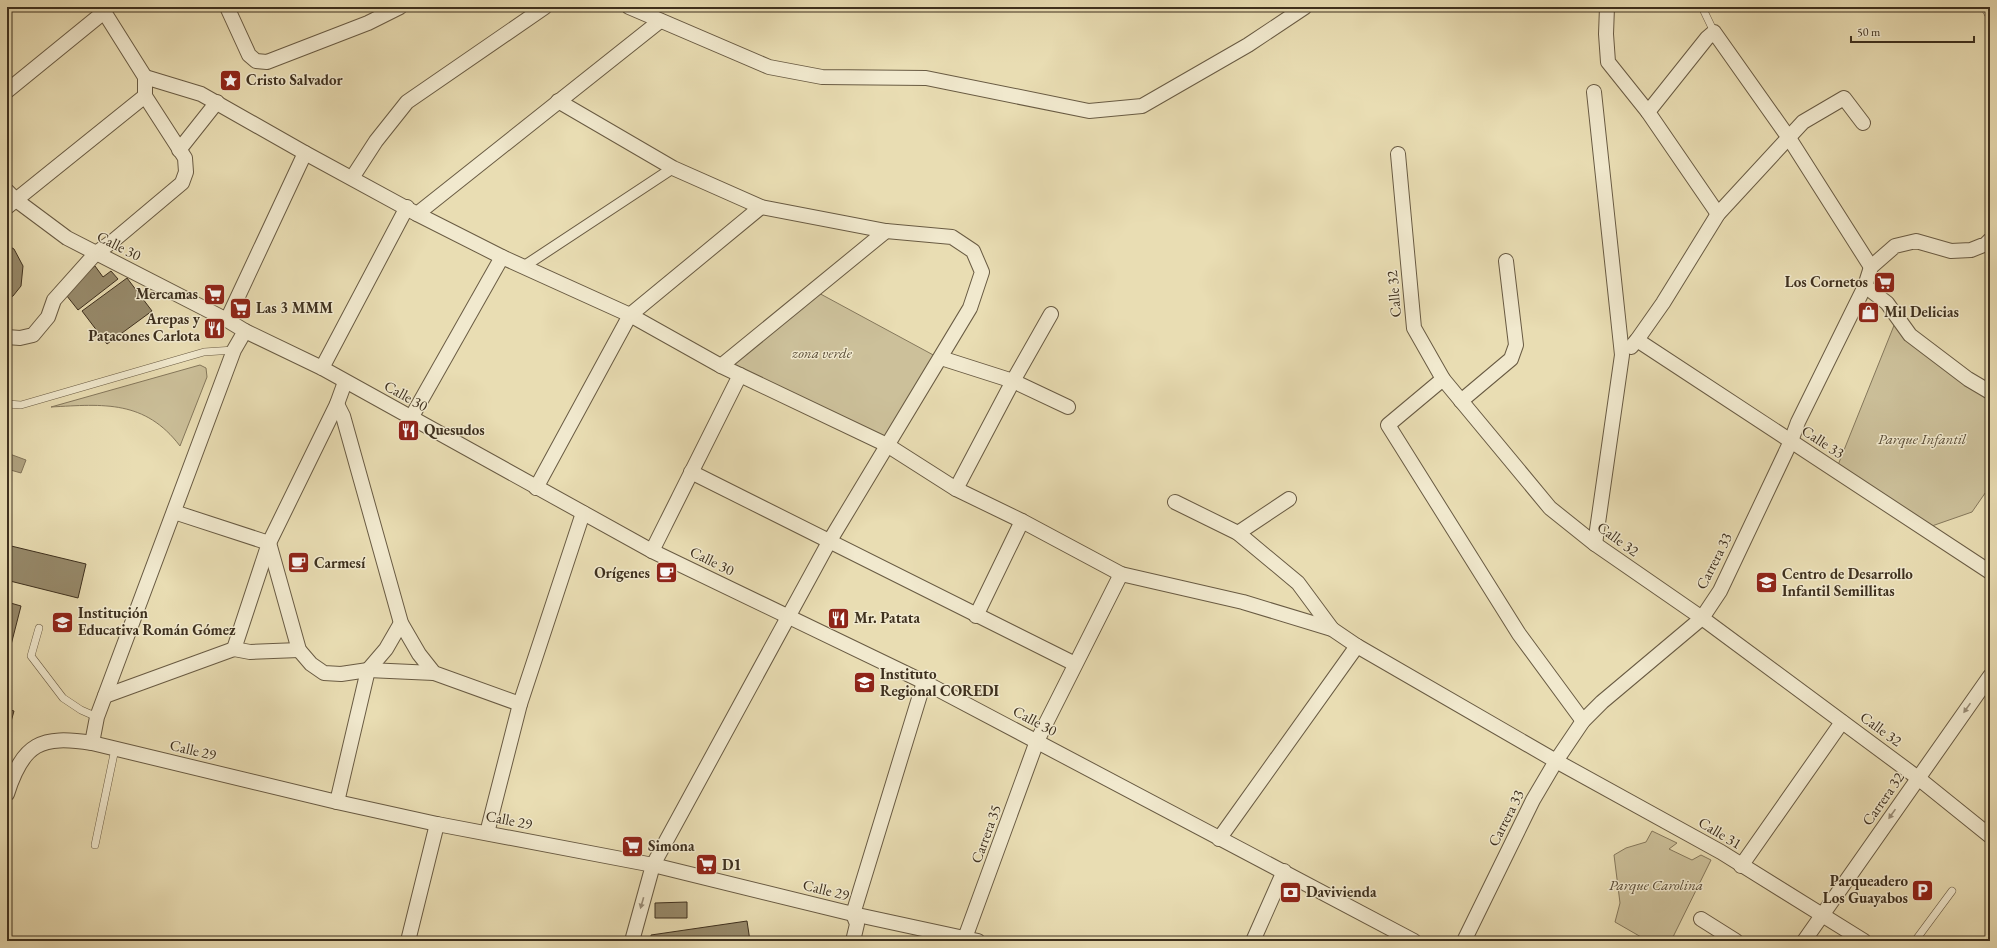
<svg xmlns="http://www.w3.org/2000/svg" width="1997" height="948" viewBox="0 0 1997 948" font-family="'EB Garamond',serif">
<rect width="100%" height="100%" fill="#e9ddb3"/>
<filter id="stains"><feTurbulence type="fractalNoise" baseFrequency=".005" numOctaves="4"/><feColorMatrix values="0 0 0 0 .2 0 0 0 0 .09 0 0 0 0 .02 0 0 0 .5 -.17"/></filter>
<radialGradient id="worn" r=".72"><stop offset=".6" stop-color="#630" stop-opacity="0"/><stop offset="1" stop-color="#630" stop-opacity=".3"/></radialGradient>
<g fill="#ccc09a" stroke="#85785c">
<path d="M815 291 937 357 887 442 725 365Z"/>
<path d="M1895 323 1975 391 1990 401V486L1972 512 1929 527 1838 465Z"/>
<path d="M200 365 206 368 207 377 180 446C145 400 104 404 51 407Z"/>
<path d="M1652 831 1677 843 1669 849 1692 860 1701 855 1711 860 1671 941H1648L1615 922 1620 903 1614 855 1626 848 1646 842Z"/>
</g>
<path fill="#afa280" stroke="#827459" d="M7 453 26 460 21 473 7 469Z"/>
<g fill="#978a6b" stroke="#3e301e">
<path d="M7 245 14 249 23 266 21 286 13 296 7 299Z"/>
<path d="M95 266 103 277 111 271 118 279 78 310 63 291Z"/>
<path d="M127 278 152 311 107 344 82 311Z"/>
<path d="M7 545 86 564 78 598 10 581 7 591Z"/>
<path d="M7 602 21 606 11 645 7 644Z"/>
<path d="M7 709 14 711 7 736Z"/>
<path d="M687 902V918H655V903Z"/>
<path d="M747 921 750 941H651V935Z"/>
</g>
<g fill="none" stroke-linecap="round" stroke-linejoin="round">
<defs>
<g id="service">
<path d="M1702 7 1714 32"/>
<path d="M1984 7 1990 17"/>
<path d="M7 404 21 405 204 352 234 350"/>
<path d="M39 628 31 656 63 698 81 710 97 717"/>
<path d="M95 845 115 749"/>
<path d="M1915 941 1952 891"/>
</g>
<path id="pedestrian" d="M523 267 673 168"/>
<g id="minor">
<path d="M227 7 249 55 256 61 267 62 368 23 400 7"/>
<path d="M629 7 769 67 822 77 926 78 1089 111 1142 106 1248 45 1305 7"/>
<path d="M1607 7 1606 34 1608 62 1648 112"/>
<path d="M145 77 201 94 305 153 417 214 502 257 630 315 721 366 887 445 956 489 1022 521 1121 574 1243 602 1332 629 1357 646 1556 761 1721 852 1864 941"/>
<path d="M7 91 104 12"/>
<path d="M1594 92 1622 355 1595 544"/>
<path d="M558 101 673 168 761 207 886 231 952 237 973 251 982 272 970 308 829 542 653 865 632 941"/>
<path d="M179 150 217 102"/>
<path d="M1398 154 1414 328 1443 379 1550 508 1595 544 1702 618 1918 778 1990 836"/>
<path d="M352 178 376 141 407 102 545 7"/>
<path d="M7 191 16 200 67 238 227 320 245 331 322 368 652 551 924 682 1414 941"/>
<path d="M7 207 145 96"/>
<path d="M417 214 660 21"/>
<path d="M1718 214 1648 112 1707 38 1714 32 1789 138 1871 267"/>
<path d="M1865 286 1887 303 1910 335 1968 379 1990 392"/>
<path d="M227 320 305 153"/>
<path d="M7 337 20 338 33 335 48 317 54 300 96 253 113 241 182 183 186 172 185 158 145 96V77L101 7"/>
<path d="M1637 340 1990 572"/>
<path d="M1631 347 1637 340 1663 303 1718 214 1803 122 1844 98 1863 123"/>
<path d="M941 358 1013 381 1068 407"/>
<path d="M721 366 886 231"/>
<path d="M322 368 407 207"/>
<path d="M1443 379 1388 425 1519 634 1583 721"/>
<path d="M1461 401 1511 359 1516 345 1506 261"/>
<path d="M337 404 343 416 401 623 419 654 434 673 520 704"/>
<path d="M411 418 502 257"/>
<path d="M691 472 1075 664"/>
<path d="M536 488 630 315 761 207"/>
<path d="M956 489 1013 381 1051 314"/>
<path d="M1175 502 1238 533 1298 583 1332 629"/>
<path d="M174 512 269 543 299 650 311 664 324 673 341 674 368 670 434 673"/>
<path d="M1238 533 1289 499"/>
<path d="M652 551 740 375"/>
<path d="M976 616 1022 521"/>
<path d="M299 650 250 652 234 649 269 543 337 404 345 382"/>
<path d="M105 696 234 649"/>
<path d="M92 743 97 717 234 350 245 331"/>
<path d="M7 794C23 743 41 735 92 743L337 802 437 824 653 865 853 914 978 941"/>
<path d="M337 802 368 670 386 649 401 623"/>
<path d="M487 833 520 704 583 513"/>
<path d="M1219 839 1357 646"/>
<path d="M1741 866 1842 722"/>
<path d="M1701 919 1736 941"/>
<path d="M965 938 1037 741 1121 574"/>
<path d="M408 941 437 824"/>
<path d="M853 941 857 924 853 914 924 682"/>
<path d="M1253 941 1284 871"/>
<path d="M1464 941 1533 800 1556 761 1583 721 1602 702 1702 618 1720 591 1791 441 1798 422 1865 286 1871 267 1895 246 1916 241 1951 251 1971 250 1986 244 1990 240"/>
<path d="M1804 941 1990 676"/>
</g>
</defs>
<use href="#service" stroke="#695b43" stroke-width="8"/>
<use href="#pedestrian" stroke="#695b43" stroke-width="12"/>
<use href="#minor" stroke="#695b43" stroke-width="16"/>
<use href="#service" stroke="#f1e9ce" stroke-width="7"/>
<use href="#pedestrian" stroke="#f1e9ce" stroke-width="10"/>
<use href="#minor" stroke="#f1e9ce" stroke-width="14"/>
</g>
<defs><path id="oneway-solid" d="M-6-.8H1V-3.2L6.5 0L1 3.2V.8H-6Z"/></defs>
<g fill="#988c76">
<use href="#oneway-solid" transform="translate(1967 708) rotate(125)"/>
<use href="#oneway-solid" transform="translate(1892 814) rotate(125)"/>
<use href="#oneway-solid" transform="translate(642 903) rotate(106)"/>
</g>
<defs>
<symbol id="sight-square" viewBox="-11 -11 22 22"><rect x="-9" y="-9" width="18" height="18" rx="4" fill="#8f2418" stroke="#f1e9ce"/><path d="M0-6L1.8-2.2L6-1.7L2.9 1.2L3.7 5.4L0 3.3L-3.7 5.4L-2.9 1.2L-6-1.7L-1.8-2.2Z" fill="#fff"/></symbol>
<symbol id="supermarket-square" viewBox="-11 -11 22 22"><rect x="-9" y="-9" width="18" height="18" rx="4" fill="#8f2418" stroke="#f1e9ce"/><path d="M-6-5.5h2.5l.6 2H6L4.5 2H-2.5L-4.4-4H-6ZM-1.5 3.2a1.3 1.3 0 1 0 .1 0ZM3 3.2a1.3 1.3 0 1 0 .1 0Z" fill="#fff"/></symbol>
<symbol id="shop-square" viewBox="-11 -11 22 22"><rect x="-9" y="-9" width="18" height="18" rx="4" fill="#8f2418" stroke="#f1e9ce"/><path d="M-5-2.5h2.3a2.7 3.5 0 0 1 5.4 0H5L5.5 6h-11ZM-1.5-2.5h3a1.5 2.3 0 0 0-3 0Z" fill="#fff"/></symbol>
<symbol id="restaurant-square" viewBox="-11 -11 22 22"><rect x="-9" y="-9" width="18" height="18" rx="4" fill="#8f2418" stroke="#f1e9ce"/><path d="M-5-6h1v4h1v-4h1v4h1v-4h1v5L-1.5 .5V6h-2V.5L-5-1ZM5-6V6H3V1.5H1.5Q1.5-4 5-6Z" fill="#fff"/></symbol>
<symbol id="cafe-square" viewBox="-11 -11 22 22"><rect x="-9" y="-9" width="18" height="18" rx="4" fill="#8f2418" stroke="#f1e9ce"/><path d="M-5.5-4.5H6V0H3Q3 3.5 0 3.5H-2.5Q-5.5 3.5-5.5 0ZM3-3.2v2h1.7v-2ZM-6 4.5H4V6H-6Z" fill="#fff"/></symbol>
<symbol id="school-square" viewBox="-11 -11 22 22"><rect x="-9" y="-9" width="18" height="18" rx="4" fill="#8f2418" stroke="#f1e9ce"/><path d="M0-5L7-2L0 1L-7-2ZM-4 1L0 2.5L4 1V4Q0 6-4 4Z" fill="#fff"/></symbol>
<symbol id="parking-square" viewBox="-11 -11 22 22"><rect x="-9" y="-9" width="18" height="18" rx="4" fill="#8f2418" stroke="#f1e9ce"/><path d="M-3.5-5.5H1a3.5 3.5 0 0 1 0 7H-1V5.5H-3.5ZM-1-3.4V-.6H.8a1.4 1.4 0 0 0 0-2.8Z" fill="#fff"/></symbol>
<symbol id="bank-square" viewBox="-11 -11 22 22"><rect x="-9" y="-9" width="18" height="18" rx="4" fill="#8f2418" stroke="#f1e9ce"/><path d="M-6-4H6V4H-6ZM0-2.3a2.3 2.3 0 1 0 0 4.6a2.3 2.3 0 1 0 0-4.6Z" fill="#fff"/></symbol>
</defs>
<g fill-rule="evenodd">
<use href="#sight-square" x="218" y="68" width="25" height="25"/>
<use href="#supermarket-square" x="1872" y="270" width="25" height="25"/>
<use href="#supermarket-square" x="202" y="282" width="25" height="25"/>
<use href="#supermarket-square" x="228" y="296" width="25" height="25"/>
<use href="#shop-square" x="1856" y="300" width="25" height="25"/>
<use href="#restaurant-square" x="202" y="316" width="25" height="25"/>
<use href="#restaurant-square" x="396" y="418" width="25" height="25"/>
<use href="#cafe-square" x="286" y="550" width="25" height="25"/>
<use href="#cafe-square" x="654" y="560" width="25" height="25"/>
<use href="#school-square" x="1754" y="570" width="25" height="25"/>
<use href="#restaurant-square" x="826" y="606" width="25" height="25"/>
<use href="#school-square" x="50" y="610" width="25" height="25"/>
<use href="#school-square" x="852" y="670" width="25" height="25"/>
<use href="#supermarket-square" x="620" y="834" width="25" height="25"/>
<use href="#supermarket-square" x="694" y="852" width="25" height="25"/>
<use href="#parking-square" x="1910" y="878" width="25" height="25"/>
<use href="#bank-square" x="1278" y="880" width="25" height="25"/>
</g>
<g text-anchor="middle" stroke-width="3" stroke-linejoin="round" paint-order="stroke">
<g font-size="15" font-weight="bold" fill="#3e301e" stroke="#f1e9ce" text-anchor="start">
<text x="246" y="85">Cristo Salvador</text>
<text x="1868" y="287" text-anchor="end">Los Cornetos</text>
<text x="198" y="299" text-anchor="end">Mercamas</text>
<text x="256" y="313">Las 3 MMM</text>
<text x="1884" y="317">Mil Delicias</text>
<text x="200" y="324" text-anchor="end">Arepas y<tspan x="200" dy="17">Patacones Carlota</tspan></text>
<text x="424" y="435">Quesudos</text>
<text x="314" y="568">Carmesí</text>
<text x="650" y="578" text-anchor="end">Orígenes</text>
<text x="1782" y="579">Centro de Desarrollo<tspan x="1782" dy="17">Infantil Semillitas</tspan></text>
<text x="78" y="618">Institución<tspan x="78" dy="17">Educativa Román Gómez</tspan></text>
<text x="854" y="623">Mr. Patata</text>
<text x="880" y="679">Instituto<tspan x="880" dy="17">Regional COREDI</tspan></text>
<text x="648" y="851">Simona</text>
<text x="722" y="870">D1</text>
<text x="1908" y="886" text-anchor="end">Parqueadero<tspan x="1908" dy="17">Los Guayabos</tspan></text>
<text x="1306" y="897">Davivienda</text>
</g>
<g font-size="15" fill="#3e301e" stroke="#f1e9ce">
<text transform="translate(119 246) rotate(27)" y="5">Calle 30</text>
<text transform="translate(1394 294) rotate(-95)" y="5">Calle 32</text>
<text transform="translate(406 396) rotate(29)" y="5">Calle 30</text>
<text transform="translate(1823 442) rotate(33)" y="5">Calle 33</text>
<text transform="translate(1618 539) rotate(36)" y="5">Calle 32</text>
<text transform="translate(712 561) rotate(26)" y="5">Calle 30</text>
<text transform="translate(1714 561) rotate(-63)" y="5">Carrera 33</text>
<text transform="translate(1035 721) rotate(28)" y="5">Calle 30</text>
<text transform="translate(1881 729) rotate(36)" y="5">Calle 32</text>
<text transform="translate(193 750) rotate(13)" y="5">Calle 29</text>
<text transform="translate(1883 799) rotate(-55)" y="5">Carrera 32</text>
<text transform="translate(1506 818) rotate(-63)" y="5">Carrera 33</text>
<text transform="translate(509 820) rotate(11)" y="5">Calle 29</text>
<text transform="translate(1720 833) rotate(31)" y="5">Calle 31</text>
<text transform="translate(986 834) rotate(-70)" y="5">Carrera 35</text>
<text transform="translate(826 890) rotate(14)" y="5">Calle 29</text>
</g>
<g font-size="15" font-style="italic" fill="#5a4d37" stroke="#f1e9ce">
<text x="822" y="358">zona verde</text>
<text x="1922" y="444">Parque Infantil</text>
<text x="1656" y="890">Parque Carolina</text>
</g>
</g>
<rect width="1997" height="948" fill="none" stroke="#e9ddb3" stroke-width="24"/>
<rect x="8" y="8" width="1981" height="932" fill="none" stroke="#3e301e" stroke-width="2"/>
<rect x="12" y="12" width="1973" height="924" fill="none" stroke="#3e301e"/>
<path d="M1851 36v6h123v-6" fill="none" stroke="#3e301e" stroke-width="2"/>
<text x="1857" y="36" font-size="12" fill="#3e301e" stroke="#f1e9ce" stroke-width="3" paint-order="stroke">50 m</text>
<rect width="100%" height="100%" filter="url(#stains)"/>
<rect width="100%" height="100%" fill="url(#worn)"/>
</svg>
